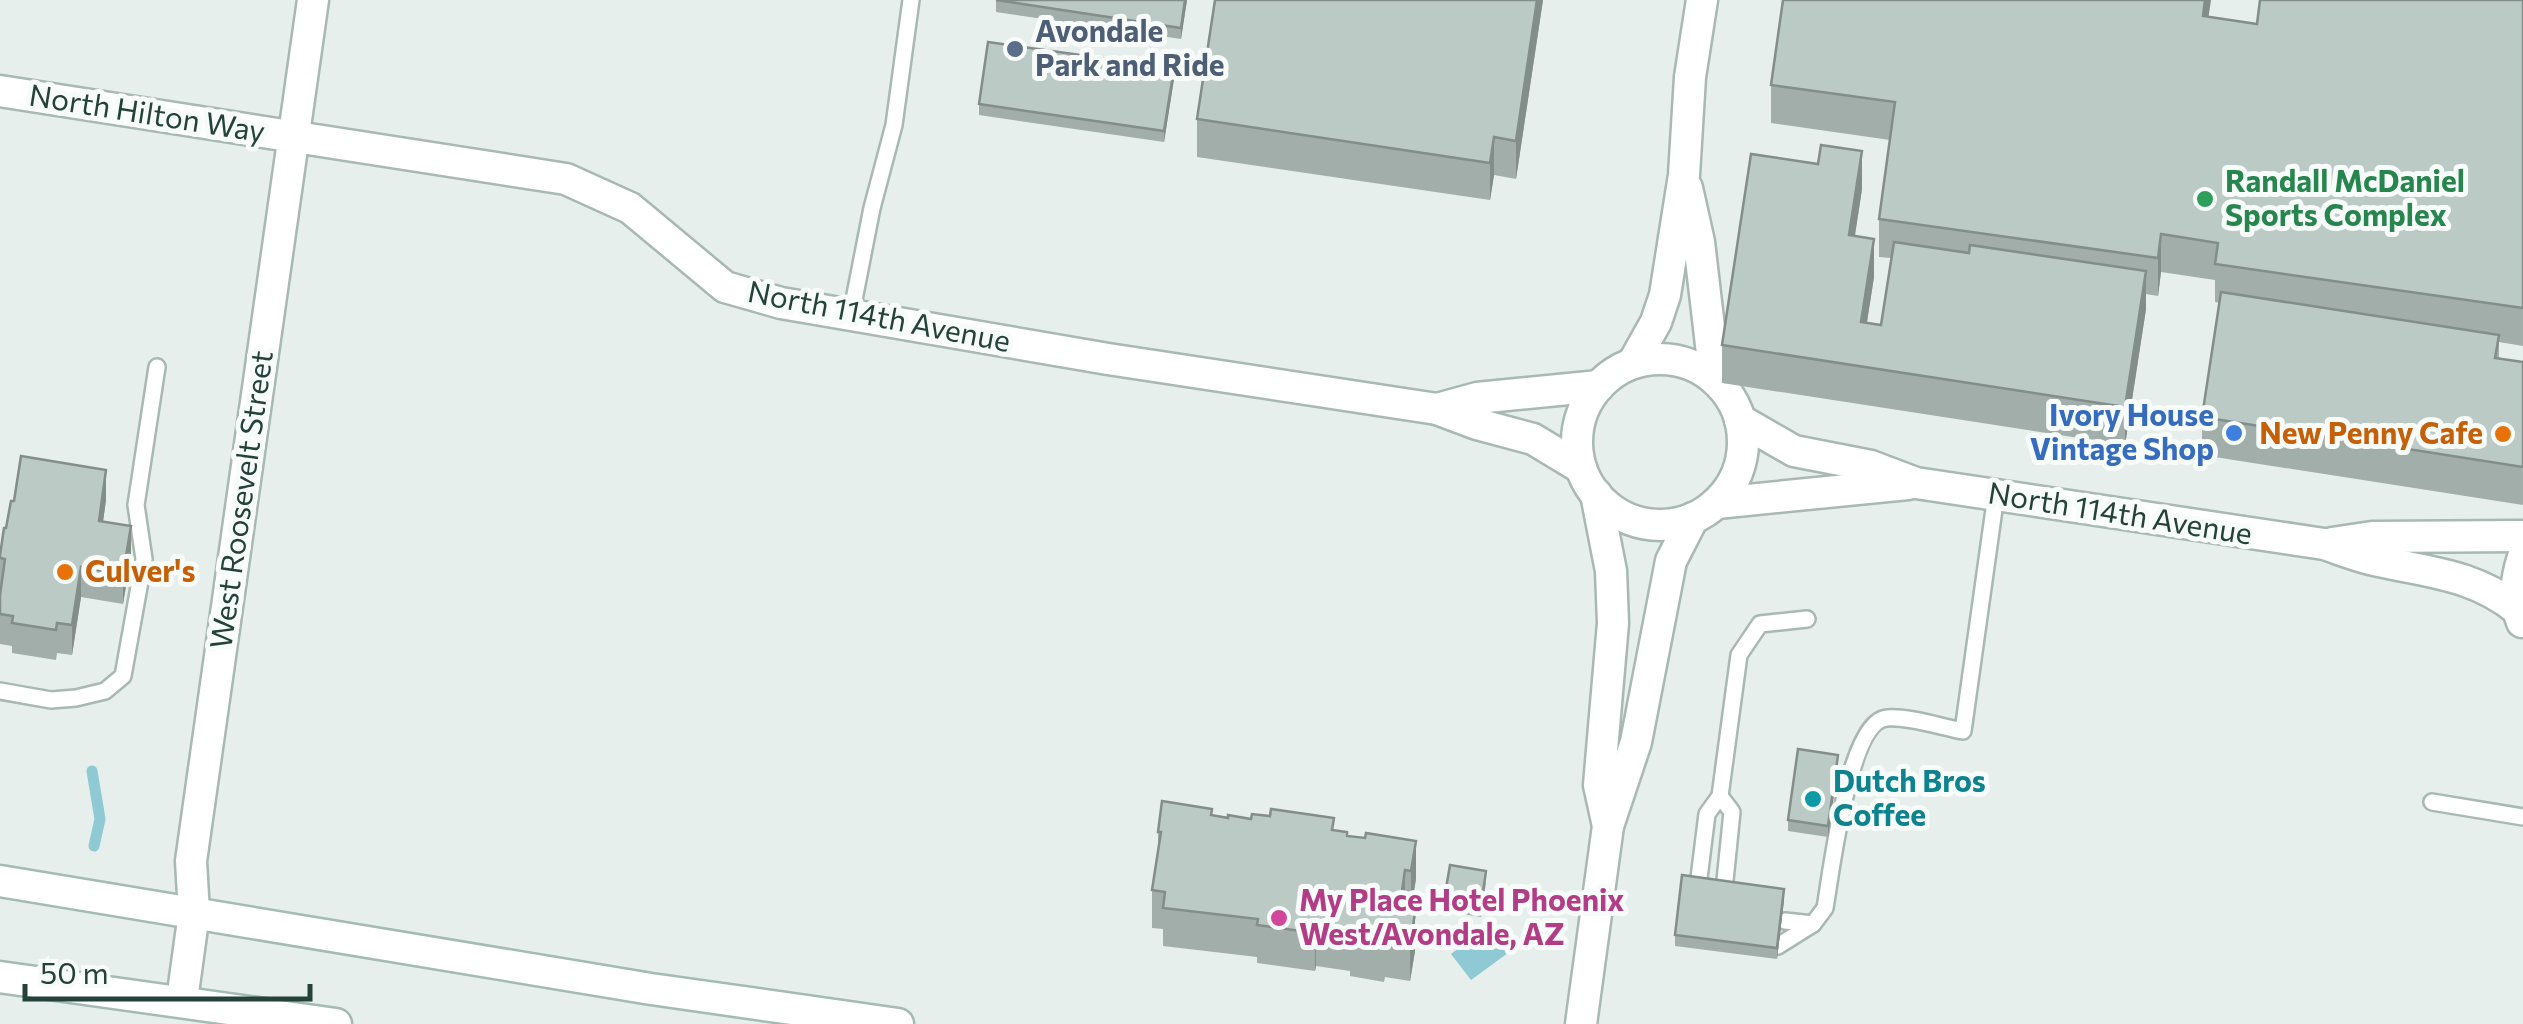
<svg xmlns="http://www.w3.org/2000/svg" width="2523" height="1024" viewBox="0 0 2523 1024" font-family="Commissioner,sans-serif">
<rect width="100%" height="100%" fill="#e6efeb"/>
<path fill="#8ec9d4" d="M1492 923 1512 950 1471 980 1451 954Z"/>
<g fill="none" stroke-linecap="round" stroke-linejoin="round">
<path stroke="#8ec9d4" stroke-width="11" d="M92 771 100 819 94 846"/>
<defs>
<g id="service">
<path d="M851 315 872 208 894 125 911 0"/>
<path d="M0 691 51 700 76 698 105 691 123 676 144 559 136 505 157 367"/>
<path d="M1720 796 1732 812 1724 890"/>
<path d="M2432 802 2523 817"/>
<path d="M1698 886 1707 814 1720 796 1739 655 1760 624 1807 619"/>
<path d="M1785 921 1813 924 1825 908C1831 875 1848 721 1887 718 1907 716 1942 727 1963 731L1996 495"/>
<path d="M1778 946 1813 924"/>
</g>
<g id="minor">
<path d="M0 91 566 179 630 208 725 287 781 303 1108 359 1437 409 1477 424 1533 439 1581 468"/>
<path d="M1687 188 1699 242 1715 379"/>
<circle cx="1660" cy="442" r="83"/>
<path d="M1633 363 1656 322 1665 295 1684 175 1690 77 1702 0"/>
<path d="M1437 409 1477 398 1599 386"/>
<path d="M1740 420 1794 451 1871 466 1916 483 2324 544C2339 549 2354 555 2370 559 2423 572 2474 573 2518 610"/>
<path d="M1596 494 1611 571 1613 623 1599 785 1608 826"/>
<path d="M1717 503 1908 484"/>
<path d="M2332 543 2372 537 2523 536"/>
<path d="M2522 622C2513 599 2516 579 2523 557"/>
<path d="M182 1000 194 913 191 861 313 0"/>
<path d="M1581 1024 1608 826 1636 742 1671 561 1693 518"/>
</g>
<g id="secondary">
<path d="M0 881 651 989 898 1024"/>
<path d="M0 977 336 1024"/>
</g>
</defs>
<use href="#service" stroke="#a8b8b2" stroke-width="20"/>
<use href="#minor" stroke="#a8b8b2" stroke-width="35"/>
<use href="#secondary" stroke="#a4bbb3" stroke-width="35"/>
<use href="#service" stroke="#fff" stroke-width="15"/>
<use href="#minor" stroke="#fff" stroke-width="30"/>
<use href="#secondary" stroke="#fff" stroke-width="30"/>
</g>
<g fill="#a1aea9">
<path d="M996 0H1187L1181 39 996 12Z"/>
<path d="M1543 0 1516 179 1494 175 1490 200 1197 157V119Z"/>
<path d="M2523 0V346L2499 342V358L2523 362V505L2202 455V417L2220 303 2215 302V280L2161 272 2158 296 2146 294V309L2125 445 1722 383V345L1862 189 1855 236 1874 277 1867 322 1881 325 1891 258 1879 257V219L1890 140 1771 123V85L2208 16 2257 24Z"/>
<path d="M1174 79 1164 142 979 115V104Z"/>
<path d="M106 500 103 521 131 556 123 604 81 597 72 655 57 653 56 660 12 653V646L0 644V555L6 528Z"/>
<path d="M1838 766 1828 837 1788 831V820Z"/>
<path d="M1212 815 1251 819 1270 816 1336 830 1347 836 1365 838 1416 841V879L1411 909 1405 908V912L1415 951 1410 981 1385 977 1384 982 1350 976V971L1316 966 1315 971 1257 963V957L1163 946V929L1152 928V890L1158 856V832Z"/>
<path d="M1486 882 1481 917 1444 911V900Z"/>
<path d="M1784 900 1777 959 1675 946V935Z"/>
</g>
<g fill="#838d89">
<path d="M1185 0H1187L1181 39V28Z"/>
<path d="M1537 0H1543L1516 179V141Z"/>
<path d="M2205 0H2211L2203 54V16Z"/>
<path d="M1174 68V79L1164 142V131Z"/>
<path d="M1494 137V175L1490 200V163Z"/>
<path d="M1862 151V189L1849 273V235Z"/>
<path d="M2161 234V272L2158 296V258Z"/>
<path d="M1874 239V277L1861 360V322Z"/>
<path d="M2146 271V309L2125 445V407Z"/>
<path d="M106 470V500L99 551V521Z"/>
<path d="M131 526V556L123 604V574Z"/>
<path d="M81 567V597L72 655V625Z"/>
<path d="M1838 755V766L1828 837V826Z"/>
<path d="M1416 841V879L1411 909V871Z"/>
<path d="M1405 870V908L1400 941 1399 911Z"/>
<path d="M1784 889V900L1777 959V948Z"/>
<path d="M1415 913V951L1410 981V943Z"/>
<path d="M1316 928V966L1315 971V933Z"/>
</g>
<g fill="#bbcac4" stroke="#838d89" stroke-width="2.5">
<path d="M996 0H1185L1181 28Z"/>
<path d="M1215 0H1537L1516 141 1494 137 1490 163 1197 119Z"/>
<path d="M1783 0H2205L2203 16 2257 24 2260 0H2523V308L2215 264 2218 243 2161 234 2158 258 1879 219 1895 102 1771 85Z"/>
<path d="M988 42 1174 68 1164 131 979 104Z"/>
<path d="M1821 145 1862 151 1849 235 1874 239 1861 322 1881 325 1894 242 1969 253 1970 245 2146 271 2125 407 1722 345 1751 154 1818 164Z"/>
<path d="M2221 292 2499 335 2495 358 2523 362V467L2202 417Z"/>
<path d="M21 456 106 470 99 521 131 526 123 574 81 567 72 625 57 623 56 630 12 623 13 616 0 614V595L5 559 0 558V555L4 528H6L11 501H14Z"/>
<path d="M1798 749 1838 755 1828 826 1788 820Z"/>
<path d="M1162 801 1212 809 1211 815 1228 818V815L1251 819 1252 814 1270 816 1271 809 1334 818 1332 830 1347 832V836L1365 838 1366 833 1416 841 1411 871 1405 870 1399 911 1415 913 1410 943 1385 939 1384 944 1350 938 1351 933 1316 928 1315 933 1257 925 1258 919 1163 908 1165 892 1152 890 1161 832H1158Z"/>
<path d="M1450 865 1486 871 1481 906 1444 900Z"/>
<path d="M1682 875 1784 889 1777 948 1675 935Z"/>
</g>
<circle fill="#5c6f8a" stroke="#f7fbf9" stroke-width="4" cx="1015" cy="49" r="10"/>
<circle fill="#2e9e5b" stroke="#f7fbf9" stroke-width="4" cx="2205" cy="199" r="10"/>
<circle fill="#3f7fe0" stroke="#f7fbf9" stroke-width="4" cx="2234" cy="433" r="10"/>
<g fill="#e8710a" stroke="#f7fbf9" stroke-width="4">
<circle cx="2503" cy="434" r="10"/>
<circle cx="65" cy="572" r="10"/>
</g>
<circle fill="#0f9aa8" stroke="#f7fbf9" stroke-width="4" cx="1813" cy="799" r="10"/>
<circle fill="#d1479c" stroke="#f7fbf9" stroke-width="4" cx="1279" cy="918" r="10"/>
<g text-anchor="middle" stroke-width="10" stroke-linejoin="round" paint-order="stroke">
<g font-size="30" font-weight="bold" fill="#4e5e75" stroke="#f7fbf9" text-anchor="start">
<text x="1035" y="42">Avondale<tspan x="1035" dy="34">Park and Ride</tspan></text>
</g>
<g font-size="30" fill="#24423a" stroke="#f7fbf9">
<text transform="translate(147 114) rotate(9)" y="10">North Hilton Way</text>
<text transform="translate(879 317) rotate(11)" y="10">North 114th Avenue</text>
<text transform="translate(242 500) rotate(-82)" y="10">West Roosevelt Street</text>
<text transform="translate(2120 514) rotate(9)" y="10">North 114th Avenue</text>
</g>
<g font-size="30" font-weight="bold" fill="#27864d" stroke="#f7fbf9" text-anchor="start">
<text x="2225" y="192">Randall McDaniel<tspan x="2225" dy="34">Sports Complex</tspan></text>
</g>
<g font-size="30" font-weight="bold" fill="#366cbe" stroke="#f7fbf9" text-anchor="end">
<text x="2214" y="426">Ivory House<tspan x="2214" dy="34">Vintage Shop</tspan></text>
</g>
<g font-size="30" font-weight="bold" fill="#c56008" stroke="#f7fbf9" text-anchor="end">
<text x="2483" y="444">New Penny Cafe</text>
<text x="85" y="582" text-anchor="start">Culver's</text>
</g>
<g font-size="30" font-weight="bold" fill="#0d838f" stroke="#f7fbf9" text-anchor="start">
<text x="1833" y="792">Dutch Bros<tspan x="1833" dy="34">Coffee</tspan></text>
</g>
<g font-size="30" font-weight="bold" fill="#b23c85" stroke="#f7fbf9" text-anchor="start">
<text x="1299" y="911">My Place Hotel Phoenix<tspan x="1299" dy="34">West/Avondale, AZ</tspan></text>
</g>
</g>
<path d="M25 984v15h285v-15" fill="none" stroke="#24423a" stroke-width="5"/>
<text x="40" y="984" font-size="30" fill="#24423a" stroke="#f7fbf9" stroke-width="8" paint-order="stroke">50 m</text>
</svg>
